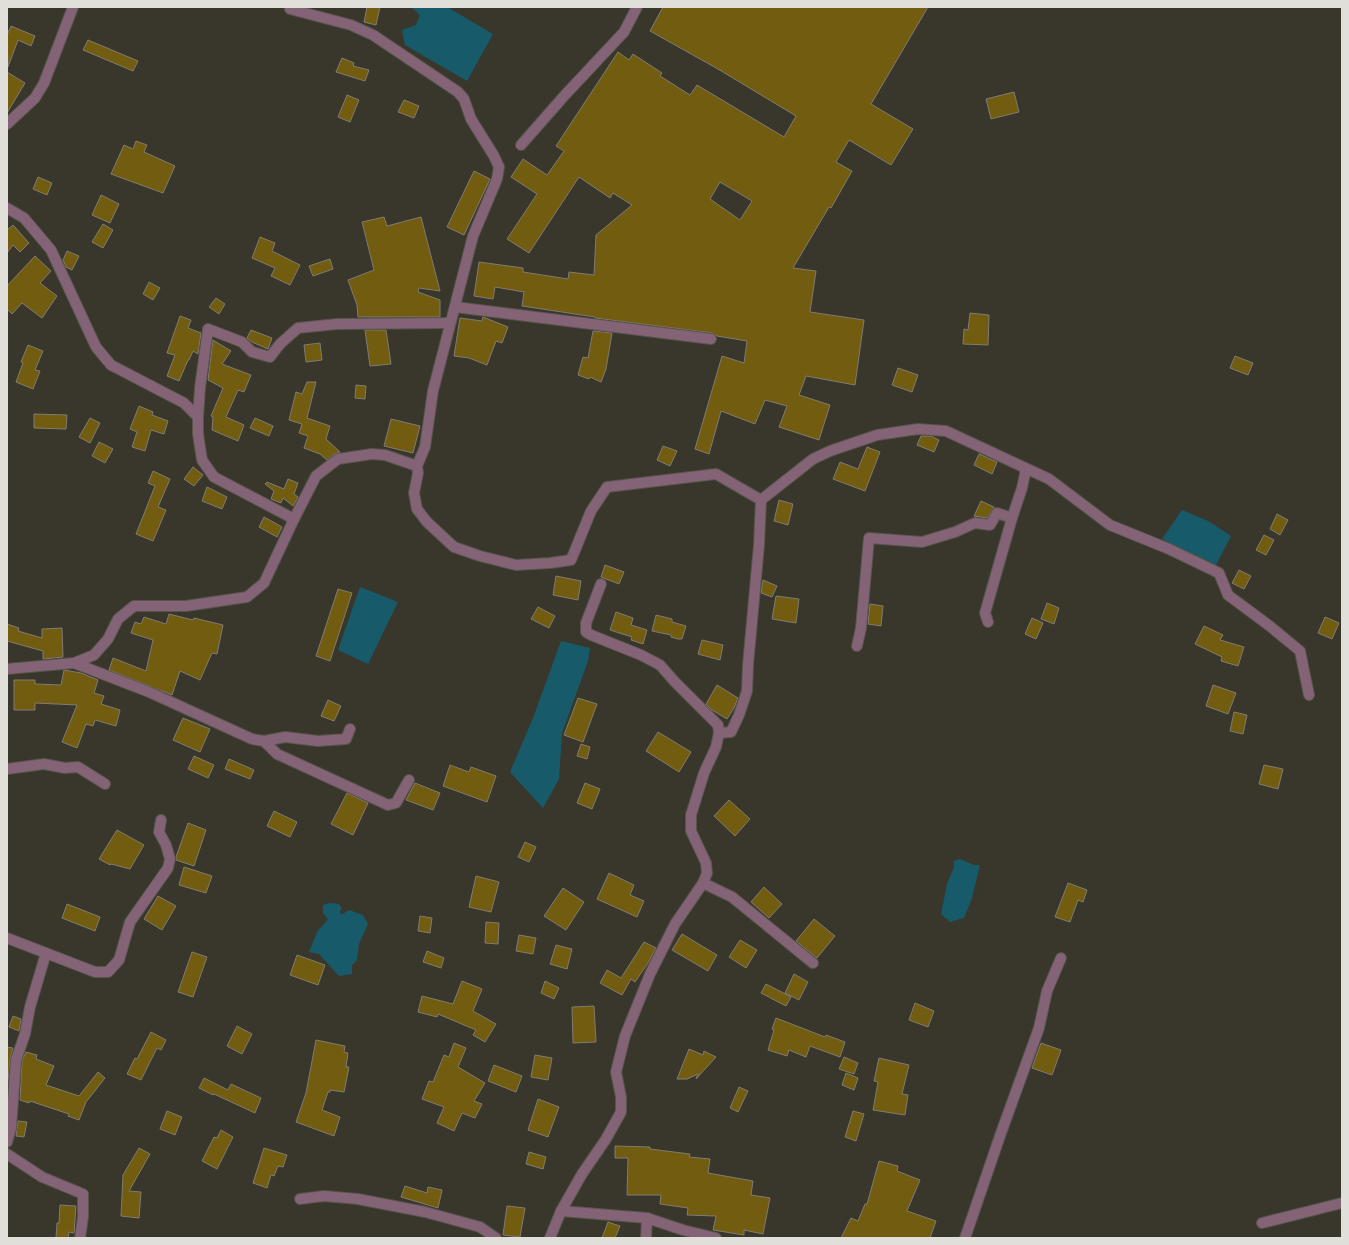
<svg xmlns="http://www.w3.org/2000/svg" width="1349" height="1245" viewBox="0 0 1349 1245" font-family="'Playfair Display',serif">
<rect width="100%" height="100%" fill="#39362c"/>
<g fill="#175b6a">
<path d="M411 7H447L493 34 467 81 405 45 402 30 416 25 420 15Z"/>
<path d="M1182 510 1208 521 1231 536 1215 567 1162 539Z"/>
<path d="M360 587 398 602 368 664 338 650Z"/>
<path d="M561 641 590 648 588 661 562 733 559 779 543 808 510 772 533 718Z"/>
<path d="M960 859 974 865H980L972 898 964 918 950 922 941 914 947 884 954 867V861Z"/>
<path d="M330 903 339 904 342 909 340 910 341 915 349 910 363 915 368 924 359 944 357 960 352 965V974L339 976 319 954 309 952 317 932 328 919 323 913V905Z"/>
</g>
<g fill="#715c10" stroke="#807c71" fill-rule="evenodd">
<path d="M367 7H380L376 25 364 22Z"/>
<path d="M663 7H928L871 104 913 129 891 165 849 140 836 162 852 171 831 208 829 207 793 268 816 271 810 312 864 320 855 385 806 376 799 395 830 405 819 440 779 427 787 406 765 400 755 424 721 411 709 454 695 449 722 356 744 363 747 341 717 336 712 333 595 318V317L522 306 524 292 495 287 493 299 474 296 479 262 523 268V272L568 279 569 272 594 275 596 235 632 205 613 193 610 198 579 177 529 253 507 239 537 194 511 177 523 159 547 175 564 151 556 146 618 52 629 60 633 54 662 73 660 76 690 95 697 85 784 137 796 116 718 69 650 31ZM720 182 752 201 740 220 710 199Z"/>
<path d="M11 26 35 36 31 46 18 40 8 67 7 35Z"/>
<path d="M88 40 138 61 133 71 83 50Z"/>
<path d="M342 58 354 63 353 66 369 70 365 81 336 72Z"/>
<path d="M7 72 25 83 7 113Z"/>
<path d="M1014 92 1019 112 991 119 986 99Z"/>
<path d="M347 95 359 100 350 122 338 117Z"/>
<path d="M404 100 419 106 414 118 398 112Z"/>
<path d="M136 141 147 145 144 152 175 166 163 193 111 174 124 145 133 149Z"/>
<path d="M474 171 490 179 464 235 447 227Z"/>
<path d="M38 177 52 183 47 195 33 189Z"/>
<path d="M101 195 119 204 110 223 92 215Z"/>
<path d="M384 217 387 226 421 217 440 291 419 288 418 292 440 300V317H358L357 305 348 280 374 270 362 222Z"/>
<path d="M103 224 113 230 103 248 92 242Z"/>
<path d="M13 225 29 243 20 252 13 245 7 253V230Z"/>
<path d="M260 237 275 243 272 251 300 265 290 285 271 276 275 268 252 258Z"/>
<path d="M67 251 79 256 72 270 66 267 63 260Z"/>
<path d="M35 256 51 271 40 283 57 296 42 318 22 303 12 314 7 309V286Z"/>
<path d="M330 259 333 269 313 276 309 266Z"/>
<path d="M149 282 160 288 153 300 143 294Z"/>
<path d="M216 298 225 304 219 314 209 307Z"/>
<path d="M970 313 989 315 988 345 963 344 964 329 968 330Z"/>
<path d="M180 316 191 320 188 328 201 333 198 354 193 351 189 360H188L179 381 167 376 175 355 167 353Z"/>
<path d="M483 317 508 327 502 343 496 341 487 365 469 358 454 356 460 318 482 321Z"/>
<path d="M251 330 272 338 268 349 252 342 247 338Z"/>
<path d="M365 330H386L391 364 370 366Z"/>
<path d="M593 331 612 333 606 369 601 382 590 377 589 379 578 375 583 357 588 358Z"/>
<path d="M213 340 231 351 222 364 251 375 244 392 238 390 226 417 244 425 238 441 212 430 213 417 211 416 223 388 208 380Z"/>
<path d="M320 343 322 360 306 362 304 345Z"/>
<path d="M28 345 43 351 35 370 40 371 33 389 16 382 23 363 21 362Z"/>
<path d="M1235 356 1253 363 1248 375 1230 368Z"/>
<path d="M898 368 918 375 912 392 892 385Z"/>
<path d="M307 382H316L307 418 330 426 326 439 340 452 334 454 327 460 320 454 304 448 308 436 299 433 302 424 289 420 296 392 302 394Z"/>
<path d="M356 385 366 386 365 399 355 398Z"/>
<path d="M139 406 153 412 152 415 168 421 164 434 151 430 145 451 132 447 137 432 130 429Z"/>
<path d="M34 414 67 415 66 429 34 428Z"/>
<path d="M90 418 100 423 90 443 79 437Z"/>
<path d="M255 418 273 426 269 436 250 428Z"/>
<path d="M391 419 420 426 413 453 384 446Z"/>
<path d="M921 436H931L939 440 934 452 917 445Z"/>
<path d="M99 442 113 449 105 463 92 456Z"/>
<path d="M663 446 677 451 670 466 657 460Z"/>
<path d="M867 447 880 452 865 491 833 479 840 462 858 469Z"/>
<path d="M979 454 997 462 992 474 974 465Z"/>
<path d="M193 467 203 475 194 486 184 479Z"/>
<path d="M153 471 170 479 158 507 166 510 153 541 136 534 155 486 148 483Z"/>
<path d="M288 479 298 483 294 494 298 497 293 506 283 498 281 503 271 499 274 491 265 484 267 482 284 489Z"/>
<path d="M207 487 227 497 222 509 202 501Z"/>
<path d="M779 500 793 504 788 525 774 521Z"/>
<path d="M981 501 994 507 987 518 974 516Z"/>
<path d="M1277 514 1288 520 1280 535 1270 529Z"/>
<path d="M264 517 282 527 277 537 259 527Z"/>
<path d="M1264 535 1274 540 1266 555 1256 550Z"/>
<path d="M605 565 624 572 619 584 601 577Z"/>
<path d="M1239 570 1251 576 1244 589 1232 583Z"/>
<path d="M556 576 581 581 578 600 553 595Z"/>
<path d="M763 580 777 586 772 597 761 593Z"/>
<path d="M338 589 352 593 330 661 316 656Z"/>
<path d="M776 596 799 599 796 623 772 619Z"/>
<path d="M1047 603 1059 608 1054 624 1041 619Z"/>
<path d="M870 604 883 606 881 626 868 624Z"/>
<path d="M538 607 555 616 549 628 531 619Z"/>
<path d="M616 612 633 618 631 625 647 630 643 644 631 640 632 637 610 630Z"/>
<path d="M169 614 193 620 194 618 223 625 217 654 212 653 200 680 180 671 172 695 109 670 113 658 146 671 153 640 131 633 135 622 141 624 144 617 166 624Z"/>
<path d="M656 615 672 619V622L686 626 682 639H678L671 637V635L652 631Z"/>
<path d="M1325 617 1339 623 1332 639 1318 633Z"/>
<path d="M1032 618 1043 623 1036 639 1025 634Z"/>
<path d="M7 624 19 628 18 631 42 638V629L62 628 63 657 43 659V651L7 641Z"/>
<path d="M1204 626 1223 635 1220 640 1244 647 1238 666 1221 661 1222 657 1195 644Z"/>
<path d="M702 640 723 645 720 660 698 654Z"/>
<path d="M64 670 81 673 98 680 94 693 104 696 101 704 120 710 116 726 95 720 93 726 86 724 77 748 62 742 77 705 35 703V710H14V680H35V684L61 685Z"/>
<path d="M717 685 738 698 734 708 727 719 712 710 706 704Z"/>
<path d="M1213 685 1236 693 1228 714 1206 706Z"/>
<path d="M578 698 597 704 583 742 564 735Z"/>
<path d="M328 700 341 706 334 721 321 716Z"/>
<path d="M1234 712 1247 715 1243 734 1230 731Z"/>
<path d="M183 718 210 729 200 752 173 740Z"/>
<path d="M658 732 691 752 679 772 646 751Z"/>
<path d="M581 744 590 747 587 759 577 756Z"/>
<path d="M194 756 214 765 208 778 188 769Z"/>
<path d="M229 759 254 770 250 779 225 769Z"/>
<path d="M450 765 469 772 471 767 496 776 487 802 443 786Z"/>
<path d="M1264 765 1283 769 1278 789 1259 784Z"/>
<path d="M415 783 440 793 433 810 406 800Z"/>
<path d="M585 783 600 789 592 809 577 803Z"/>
<path d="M347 793 368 803 353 835 331 824Z"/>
<path d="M729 800 750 819 735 836 714 816Z"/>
<path d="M274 811 297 822 290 837 267 826Z"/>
<path d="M188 823 206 830 194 866 176 860V857Z"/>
<path d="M117 830 144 845 130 869 111 864 110 865 99 859Z"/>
<path d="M525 842 536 847 529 862 518 857Z"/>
<path d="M184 867 212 876 206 893 179 885Z"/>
<path d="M609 873 634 885 630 895 644 901 637 917 597 899Z"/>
<path d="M476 876 499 882 491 912 469 907Z"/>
<path d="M1068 883 1087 890 1083 902 1078 900 1070 922 1055 917Z"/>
<path d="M764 887 782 904 769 918 751 902Z"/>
<path d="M563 888 584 902 566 930 544 916Z"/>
<path d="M158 896 176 906 162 930 144 919Z"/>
<path d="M67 904 100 917 95 931 62 918Z"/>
<path d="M420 916 432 918 430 933 418 931Z"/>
<path d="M814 919 835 936 817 958 796 941Z"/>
<path d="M486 922 499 923 498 944 485 943Z"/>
<path d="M682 934 717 955 708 971 672 950Z"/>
<path d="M519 935 536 938 533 954 516 951Z"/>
<path d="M740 940 757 950 746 968 729 957Z"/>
<path d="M644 942 656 948 648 963 635 982 631 979 622 995 600 983 607 970 621 978Z"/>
<path d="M556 945 572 949 567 969 550 964Z"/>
<path d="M427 951 444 958 441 968 423 962Z"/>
<path d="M192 952 207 957 193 997 178 992Z"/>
<path d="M297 955 325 965 318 985 290 975Z"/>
<path d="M794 974 808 982 799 1000 785 993Z"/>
<path d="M462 981 482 989 473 1011 496 1024 485 1042 473 1035 476 1030 438 1014 437 1017 418 1012 422 996 453 1004Z"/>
<path d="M545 981 559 988 554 999 541 993Z"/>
<path d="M766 984 791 997 786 1006 761 993Z"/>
<path d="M915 1003 934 1011 928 1027 909 1020Z"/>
<path d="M594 1006 596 1042 573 1043 572 1007Z"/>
<path d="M13 1016 21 1019 19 1031 9 1027Z"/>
<path d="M776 1018 825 1037 826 1035 845 1042 840 1057 810 1046 806 1057 789 1050 787 1056 768 1050 774 1030 772 1029Z"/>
<path d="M237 1026 252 1034 242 1054 227 1046Z"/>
<path d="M151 1032 166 1040 161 1050 157 1048 141 1080 127 1074 135 1058 137 1059Z"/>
<path d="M316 1040 345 1046 344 1052 348 1053 346 1067H349L344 1092 330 1090V1092H328L322 1110 340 1117 334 1136 296 1122 306 1093Z"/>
<path d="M454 1043 466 1048 458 1067 485 1083 474 1101 482 1104 475 1118 462 1113 454 1131 437 1123 444 1107 422 1099 429 1081 433 1082 444 1055 449 1057Z"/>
<path d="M1041 1043 1061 1050 1052 1075 1032 1068Z"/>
<path d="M7 1047 13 1048 10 1059 7 1094Z"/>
<path d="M689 1049 703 1055 704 1051 716 1057 696 1079 698 1074 687 1079H677Z"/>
<path d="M26 1052 37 1055 36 1059 54 1066 46 1085 79 1096 98 1072 105 1078 86 1102 79 1120 68 1116 69 1114 30 1101 29 1103 20 1100 22 1061Z"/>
<path d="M535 1055 552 1058 548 1080 531 1077Z"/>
<path d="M844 1057 858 1063 854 1074 839 1069Z"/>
<path d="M879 1058 909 1065 902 1094 908 1095 905 1115 873 1110 878 1082 874 1081Z"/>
<path d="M494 1065 522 1076 516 1092 488 1081Z"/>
<path d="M846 1073 858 1078 854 1090 842 1085Z"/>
<path d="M204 1078 228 1090 231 1084 261 1098 255 1113 214 1094 213 1095 199 1088Z"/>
<path d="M739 1087 748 1091 738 1112 730 1108Z"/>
<path d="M538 1099 559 1107 548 1137 528 1130Z"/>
<path d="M167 1111 182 1117 175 1135 160 1129Z"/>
<path d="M853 1111 864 1114 856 1141 845 1137Z"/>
<path d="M18 1121 27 1122 24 1137 16 1136Z"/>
<path d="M221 1130 233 1137 217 1169 202 1161 214 1137 217 1138Z"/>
<path d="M615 1146 650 1147V1149L690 1154 689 1157 710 1159 708 1173 753 1181 751 1195 770 1198 763 1234 744 1230V1235L713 1230 716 1216 687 1215 688 1208 660 1204 661 1195H627L628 1158H615Z"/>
<path d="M139 1148 150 1154 129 1191 141 1192 139 1218 121 1216 123 1175Z"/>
<path d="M264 1148 287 1155 283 1167 278 1166 274 1176 271 1175 267 1188 253 1183Z"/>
<path d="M529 1152 546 1157 543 1169 526 1164Z"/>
<path d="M879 1161 898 1166 897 1171 920 1180 907 1211 936 1221 930 1238H841L851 1218 858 1221 865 1204H867Z"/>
<path d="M405 1186 427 1193 428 1187 442 1190 438 1208 401 1197Z"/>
<path d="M60 1205 76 1206 74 1233 69 1232 68 1238H56L57 1223H59Z"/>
<path d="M507 1206 525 1208 520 1237 503 1235Z"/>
<path d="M608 1222 620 1226 615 1238H602Z"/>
</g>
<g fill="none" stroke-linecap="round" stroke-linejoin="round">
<defs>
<g id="minor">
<path d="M290 9 351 25 373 35 458 92 464 99 471 119 494 156 499 167 497 179 473 236 433 391 425 447 417 466 385 455 372 454 338 459 316 476 294 519"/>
<path d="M7 124 35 98 44 83 73 7"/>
<path d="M521 145 565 95 624 32 637 7"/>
<path d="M7 208 24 218 51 250 96 347 111 365 184 403 198 417V434L202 460 214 477 294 519 264 583 247 597 186 606H134L118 619 108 639 94 655 74 663 7 669"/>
<path d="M455 307 711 339"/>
<path d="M198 417 200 388 208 329 242 342 252 352 270 357 280 344 298 328 337 324 450 323"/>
<path d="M417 466 418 473 414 493 417 509 427 522 454 547 480 556 516 565 550 563 571 560 591 511 607 487 716 474 761 500"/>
<path d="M761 500 813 459 830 451 877 435 918 429 946 431 1049 479 1110 525 1169 549 1219 573 1228 595 1271 627 1300 651 1309 695"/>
<path d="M601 584 586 623V632L591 635 641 655 660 665 675 682 718 725 719 733"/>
<path d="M988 622 985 613 1012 518 1022 488 1026 469"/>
<path d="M857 646 861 628 869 538 922 542 955 532 975 523 990 525 997 513 1012 518"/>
<path d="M74 663 149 692 252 739 264 741 285 737 318 741 346 739 350 729"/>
<path d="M264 741 277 754 388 805 396 803 409 780"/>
<path d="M7 769 44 764 65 768 78 767 105 784"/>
<path d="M703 883 732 897 813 963"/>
<path d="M7 938 95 972H108L119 960 130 922 168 868 170 859 166 845 159 832 161 820"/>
<path d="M7 1142 11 1128 16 1060 25 1034 30 1007 46 953"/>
<path d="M7 1154 42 1177 83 1194V1217L80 1238"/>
<path d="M300 1199 324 1196 358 1199 425 1212 480 1227 496 1238"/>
<path d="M561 1211 647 1218 683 1230 716 1238"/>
<path d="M1262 1223 1342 1203"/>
<path d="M550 1238 561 1211 582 1174 606 1139 621 1112V1097L616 1072 625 1036 650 974 675 924 703 883 707 873 706 863 691 831V815L704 773 716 747 719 733 731 732 739 715 747 691 748 665 759 545 761 500"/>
<path d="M646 1238 647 1218"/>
<path d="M965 1238 1001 1133 1039 1028 1047 991 1061 958"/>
</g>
</defs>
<use href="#minor" stroke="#57544b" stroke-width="12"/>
<use href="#minor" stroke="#846377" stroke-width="10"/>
</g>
<rect width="1349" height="1245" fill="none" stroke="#e1dfd9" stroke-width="16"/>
</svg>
